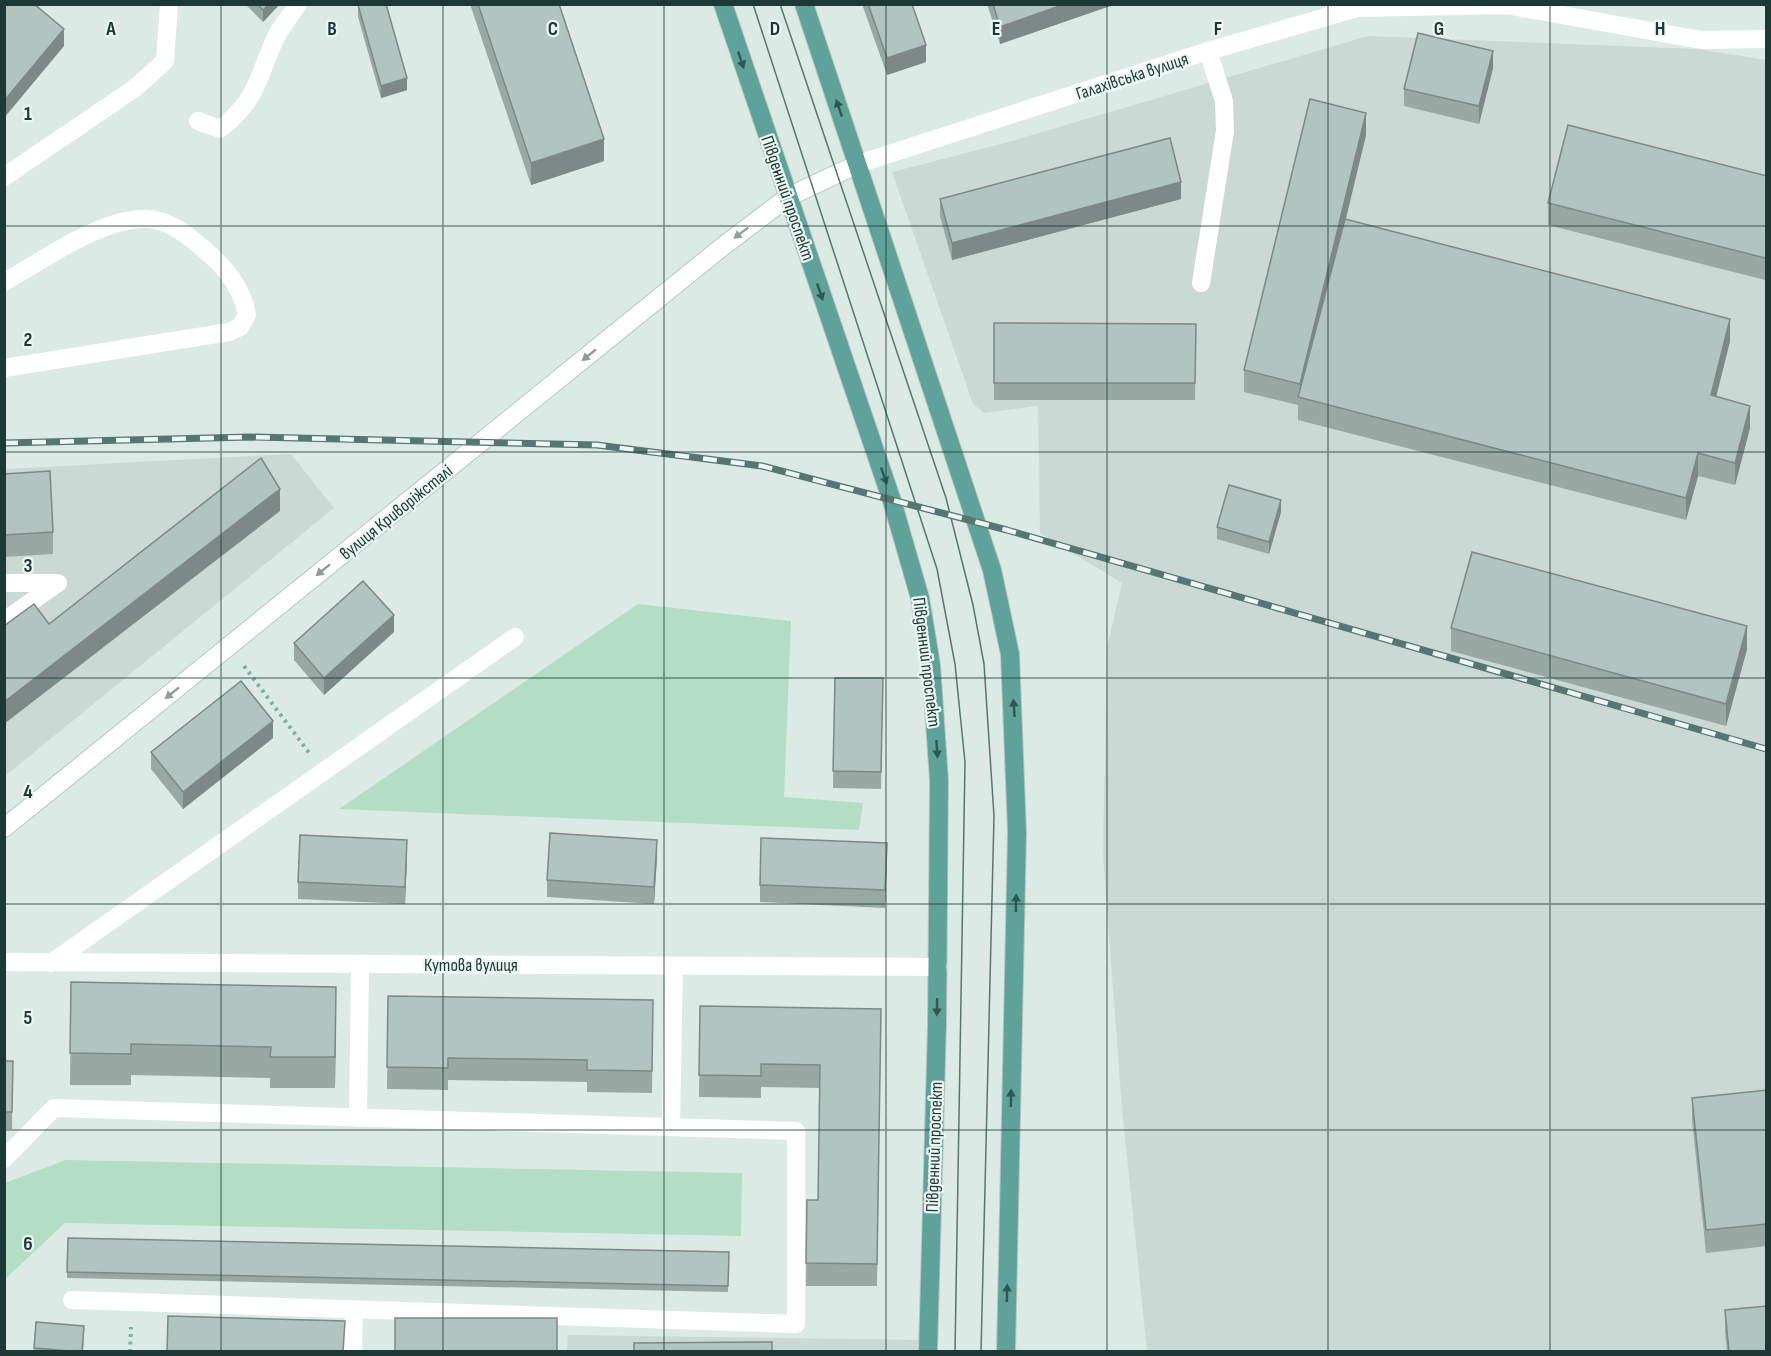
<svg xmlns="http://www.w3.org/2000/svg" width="1771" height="1356" viewBox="0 0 1771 1356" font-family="'Sofia Sans Condensed',sans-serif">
<rect width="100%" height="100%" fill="#dceae5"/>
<g fill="#cad9d4">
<path d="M1368 36 1698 49 1766 60V1351H1147L1122 1109 1103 856 1107 648 1122 583 1040 533 1038 406 984 413 973 404 892 172 1005 143Z"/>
<path d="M291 454 334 508 5 776V469Z"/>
<path d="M568 1335 928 1340V1352H567Z"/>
</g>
<g fill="#b3ddc4">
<path d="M638 604 791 621 784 797 863 803 859 830 339 809Z"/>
<path d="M66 1160 742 1173 741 1236 65 1223 5 1279V1183Z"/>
</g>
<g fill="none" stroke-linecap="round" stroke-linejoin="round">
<defs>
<path id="secondary" d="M4 828 722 247 788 197 858 164"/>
<g id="primary">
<path d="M723 4 892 501 920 598 931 665 939 780 937 1024 928 1352"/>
<path d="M804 4 992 570 1010 654 1017 832 1006 1352"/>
</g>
</defs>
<use href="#secondary" stroke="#afcac4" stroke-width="20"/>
<use href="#primary" stroke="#bbc4c2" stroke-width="20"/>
<g stroke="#7aafa6" stroke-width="4" stroke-dasharray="3 4.5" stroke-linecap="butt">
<path d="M244 666 310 754"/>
<path d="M130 1352 131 1327"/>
</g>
<g stroke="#fff" stroke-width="18">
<path d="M198 121 220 129C258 99 257 79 275 39 280 27 291 16 298 4"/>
<path d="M4 177 135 88 165 61 169 4"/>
<path d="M4 282C44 260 96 221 142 219 166 217 189 236 206 251 227 269 242 288 247 315L240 327 229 332 4 368"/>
<path d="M1201 283 1225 131 1224 101 1208 51"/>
<path d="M4 583H58L4 621"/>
<path d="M51 963 515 637"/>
<path d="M358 1118 360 964"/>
<path d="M671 1127 674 966"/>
<path d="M4 1159 54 1108 796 1131V1324L72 1300"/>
<path d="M353 1352 354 1310"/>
</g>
<g stroke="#fff" stroke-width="18">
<path d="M858 164 1208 51 1357 8 1506 5 1701 40 1766 39"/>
<path d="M4 962 938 967"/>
</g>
<use href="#secondary" stroke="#fff" stroke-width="18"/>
<use href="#primary" stroke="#5ea29a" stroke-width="18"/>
<g stroke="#577671" stroke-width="1.5">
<path d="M753 4 937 569 955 664 965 762 955 1352"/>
<path d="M780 4 946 498 973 605 984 664 994 816 981 1352"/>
</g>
<defs>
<path id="rail" d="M4 443 250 437 597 445 762 466 1007 530 1766 749"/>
</defs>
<use href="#rail" stroke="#577671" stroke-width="7"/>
<use href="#rail" stroke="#ecf6f3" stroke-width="4.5" stroke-dasharray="14" stroke-linecap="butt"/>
</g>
<g fill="#98a9a4">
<path d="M245 4H280L263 22Z"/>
<path d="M470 4H559L604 161 531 185Z"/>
<path d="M862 4H912L926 62 887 75Z"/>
<path d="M987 4H1116L1000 44Z"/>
<path d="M358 5 407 90 381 98 358 17Z"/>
<path d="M1493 68 1479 124 1404 106V89Z"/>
<path d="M1366 135 1346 219 1730 341 1716 397 1750 428 1735 485 1698 476 1686 520 1298 420V405L1244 392V370Z"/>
<path d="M1767 176V273L1765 280 1548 225V203Z"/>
<path d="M940 199H1181L952 260 940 216Z"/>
<path d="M994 323 1196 324 1195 400H994Z"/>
<path d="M4 474 53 532V554L4 557Z"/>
<path d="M1281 512 1269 554 1217 539V527Z"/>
<path d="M1451 628 1747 649 1726 726 1451 651Z"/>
<path d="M394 632 324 695 294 660V643Z"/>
<path d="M835 678H883L881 789 833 788Z"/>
<path d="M273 738 183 809 151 769V752Z"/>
<path d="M407 857 405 904 298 899V882Z"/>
<path d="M657 857 654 904 547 897V880Z"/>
<path d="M887 860 885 908 760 902V885Z"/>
<path d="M71 982 336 1018 335 1088H270V1078L131 1075V1085H70Z"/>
<path d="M388 996 653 1022 652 1093 587 1092V1082L448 1080V1090L387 1089Z"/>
<path d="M700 1006 881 1009 877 1286H806L807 1200H818L820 1088 761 1087V1098L699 1097Z"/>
<path d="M4 1061H13L12 1129H4Z"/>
<path d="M1767 1090V1246L1706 1253 1692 1120V1098Z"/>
<path d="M68 1238 729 1252 728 1292 67 1278Z"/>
<path d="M1725 1310 1767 1352H1727L1725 1332Z"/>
<path d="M36 1322 84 1337 83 1352H34Z"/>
</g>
<g fill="#7c8986">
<path d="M269 4H280L263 22V10Z"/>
<path d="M1065 4H1116L1000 44V27Z"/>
<path d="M64 29V46L4 118V101Z"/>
<path d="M926 45V62L887 75V58Z"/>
<path d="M1493 51V68L1479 124V106Z"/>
<path d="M407 78V90L381 98V86Z"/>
<path d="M1366 113V135L1302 398H1300V384Z"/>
<path d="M604 139V161L531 185V163Z"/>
<path d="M1181 182V199L952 260V243Z"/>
<path d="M1767 251V273L1765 280V258Z"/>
<path d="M1730 319V341L1711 417V395Z"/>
<path d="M1750 406V428L1735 485V463Z"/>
<path d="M1698 453V476L1686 520V498Z"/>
<path d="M280 489V511L4 724V702Z"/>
<path d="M1281 500V512L1269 554V542Z"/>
<path d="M394 615V632L324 695V678Z"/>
<path d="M1747 626V649L1726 726V704Z"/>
<path d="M273 721V738L183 809V792Z"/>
<path d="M407 840V857L405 904V887Z"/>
<path d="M657 840V857L654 904V887Z"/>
<path d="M887 843V860L885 908V890Z"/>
<path d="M336 987V1018L335 1088V1057Z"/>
</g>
<g fill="#b1c4bf" stroke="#7c8986" stroke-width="1.5">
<path d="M4 4H34L64 29 4 101Z"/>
<path d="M257 4H269L263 10Z"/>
<path d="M360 4H386L407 78 381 86 358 5Z"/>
<path d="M478 4H559L604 139 531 163Z"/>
<path d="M868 4H912L926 45 887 58Z"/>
<path d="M993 4H1065L1000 27Z"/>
<path d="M1418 33 1493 51 1479 106 1404 89Z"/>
<path d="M1310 99 1366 113 1300 384 1244 370Z"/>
<path d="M1568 125 1767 176V251L1765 258 1548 203Z"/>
<path d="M1170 138 1181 182 952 243 940 199Z"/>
<path d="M1345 219 1730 319 1711 395 1750 406 1735 463 1698 453 1686 498 1298 397Z"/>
<path d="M994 323 1196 324 1195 383H994Z"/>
<path d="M261 458 280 489 4 702V626L34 604 49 624Z"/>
<path d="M50 471 53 532 4 535V474Z"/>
<path d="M1229 485 1281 500 1269 542 1217 527Z"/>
<path d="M1472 552 1747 626 1726 704 1451 628Z"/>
<path d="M363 581 394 615 324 678 294 643Z"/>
<path d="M835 678H883L881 772 833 771Z"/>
<path d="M241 681 273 721 183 792 151 752Z"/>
<path d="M550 833 657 840 654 887 547 880Z"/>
<path d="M300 835 407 840 405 887 298 882Z"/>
<path d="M761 838 887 843 885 890 760 885Z"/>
<path d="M71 982 336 987 335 1057H270L271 1047 131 1044V1054L70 1053Z"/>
<path d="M388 996 653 1000 652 1071 587 1070V1060L448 1058V1068L387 1067Z"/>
<path d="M700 1006 881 1009 877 1264 806 1263 807 1200H818L820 1065 761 1064V1076L699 1075Z"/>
<path d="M4 1061H13L12 1112H4Z"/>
<path d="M1767 1090V1224L1706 1230 1692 1098Z"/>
<path d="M68 1238 729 1252 728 1286 67 1272Z"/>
<path d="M1767 1306V1352H1729L1725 1310Z"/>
<path d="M168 1316 345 1321 343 1352H167Z"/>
<rect x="395" y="1318" width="162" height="34"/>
<path d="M36 1322 84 1326 82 1352 34 1348Z"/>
<path d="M772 1342V1352H634V1343Z"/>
</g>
<defs><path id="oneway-solid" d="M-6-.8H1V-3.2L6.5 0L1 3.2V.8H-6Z" transform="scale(1.5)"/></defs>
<g fill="#305853">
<use href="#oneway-solid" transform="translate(741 60) rotate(71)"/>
<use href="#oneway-solid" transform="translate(839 108) rotate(-109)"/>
<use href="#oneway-solid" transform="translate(820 292) rotate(71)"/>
<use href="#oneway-solid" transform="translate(884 476) rotate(71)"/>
<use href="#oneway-solid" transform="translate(1014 708) rotate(-94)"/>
<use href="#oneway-solid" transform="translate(937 749) rotate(86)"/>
<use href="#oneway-solid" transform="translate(1016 903) rotate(-89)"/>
<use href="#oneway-solid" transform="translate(937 1007) rotate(91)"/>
<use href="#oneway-solid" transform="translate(1011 1098) rotate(-89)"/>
<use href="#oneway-solid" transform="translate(1007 1293) rotate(-89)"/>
</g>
<g fill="#8e9c9a">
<use href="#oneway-solid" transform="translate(741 233) rotate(143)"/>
<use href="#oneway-solid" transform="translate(589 355) rotate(141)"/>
<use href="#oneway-solid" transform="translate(323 570) rotate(141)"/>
<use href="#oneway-solid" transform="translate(172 693) rotate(141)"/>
</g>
<path fill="none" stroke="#1d3935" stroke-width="1.5" stroke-opacity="0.55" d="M221 4V1352M443 4V1352M664 4V1352M886 4V1352M1107 4V1352M1328 4V1352M1550 4V1352M4 226H1766M4 452H1766M4 678H1766M4 904H1766M4 1130H1766"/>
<g text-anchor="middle" stroke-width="4.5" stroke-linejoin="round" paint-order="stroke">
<g font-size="18" fill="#1d3935" stroke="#ecf6f3">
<text transform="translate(1132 76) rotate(-18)" y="6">Галахівська вулиця</text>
<text transform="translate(788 198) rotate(71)" y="6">Південний проспект</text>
<text transform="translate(396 512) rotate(-39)" y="6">вулиця Криворіжсталі</text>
<text transform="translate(927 662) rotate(83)" y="6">Південний проспект</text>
<text x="471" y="971">Кутова вулиця</text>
<text transform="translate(934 1147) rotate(-88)" y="6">Південний проспект</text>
</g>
</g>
<g font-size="20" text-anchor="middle" font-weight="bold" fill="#1d3935" stroke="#ecf6f3" stroke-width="4.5" stroke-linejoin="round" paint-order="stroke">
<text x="111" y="35">A</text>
<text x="332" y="35">B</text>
<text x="553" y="35">C</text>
<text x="775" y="35">D</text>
<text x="996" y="35">E</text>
<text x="1218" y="35">F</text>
<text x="1439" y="35">G</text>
<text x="1660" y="35">H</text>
<text x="28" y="120">1</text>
<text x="28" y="346">2</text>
<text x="28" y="572">3</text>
<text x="28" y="798">4</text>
<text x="28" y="1024">5</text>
<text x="28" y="1250">6</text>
</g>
<rect width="1771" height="1356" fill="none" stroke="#1d3935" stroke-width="12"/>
</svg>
